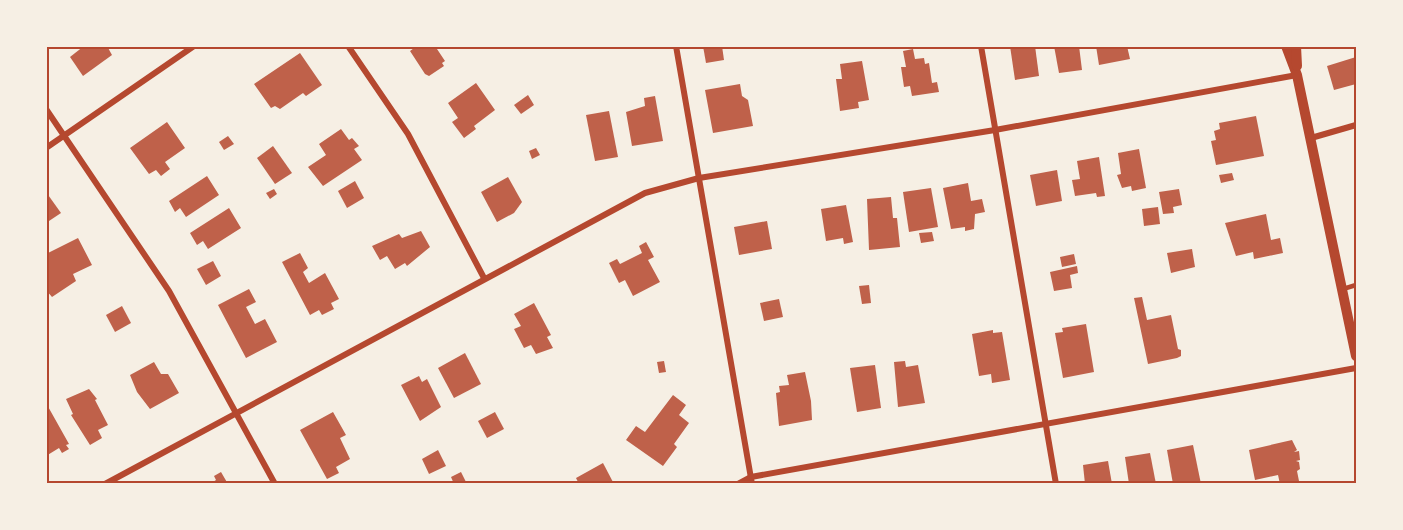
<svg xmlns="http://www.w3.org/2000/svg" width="1403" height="530" viewBox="0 0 1403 530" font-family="Barlow,sans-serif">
<rect width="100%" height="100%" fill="#f6efe4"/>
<g fill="#bf614a">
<path d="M84 46H107L112 55 83 76 70 57Z"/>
<path d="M417 46H435L445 61 442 63 444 66 429 76 425 74 410 51Z"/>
<path d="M703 46H722L724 60 706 63Z"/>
<path d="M1010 46H1035L1039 76 1015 80Z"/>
<path d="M1054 46H1079L1082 70 1059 73Z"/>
<path d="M1096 46H1127L1130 59 1099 65Z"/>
<path d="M913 49 915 59 924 58 925 64 929 63 932 83 937 82 939 92 912 96 910 86 904 87 901 67H906L903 51Z"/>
<path d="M300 53 322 85 306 96 303 93 280 109 275 106 271 108 254 84Z"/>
<path d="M1356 57V84L1334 90 1327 66Z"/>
<path d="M862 61 869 100 858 102 859 108 840 111 836 79H842L840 64Z"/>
<path d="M476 83 495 110 474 126 476 129 464 138 452 122 458 118 448 103Z"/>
<path d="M740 84 742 96 748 100 753 126 713 133 705 90Z"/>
<path d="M528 95 534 105 521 114 514 105Z"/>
<path d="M655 96 663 141 632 146 626 112 645 106 644 98Z"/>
<path d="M609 111 618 157 595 161 586 115Z"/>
<path d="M1256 116 1264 156 1216 165 1211 141 1216 140 1214 131 1220 129 1219 123Z"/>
<path d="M167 122 185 148 165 162 170 169 161 176 156 170 149 174 130 148Z"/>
<path d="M341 129 349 140 352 138 359 146 354 149 362 160 323 186 308 167 326 155 319 144Z"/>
<path d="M228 136 234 144 224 150 219 142Z"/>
<path d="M273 146 292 173 275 184 257 158Z"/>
<path d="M536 148 540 155 532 159 529 151Z"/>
<path d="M1139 149 1146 188 1132 191 1131 186 1122 188 1117 175 1121 174 1118 153Z"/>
<path d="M1099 157 1105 196 1097 197 1096 193 1075 196 1072 180 1080 179 1077 161Z"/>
<path d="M1057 170 1062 201 1036 206 1030 175Z"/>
<path d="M1232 173 1234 180 1221 183 1219 175Z"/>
<path d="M207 176 219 195 186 217 180 208 175 212 169 201Z"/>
<path d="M508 177 522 202 514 213 497 222 481 192Z"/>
<path d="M355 181 364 198 347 208 338 191Z"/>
<path d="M968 183 971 201 982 199 985 212 975 214 974 229 965 231V227L951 229 943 188Z"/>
<path d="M931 188 938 227 909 232 903 192Z"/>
<path d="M274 189 277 194 270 199 266 193Z"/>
<path d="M1179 189 1182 205 1173 207 1174 213 1163 214 1159 192Z"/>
<path d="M46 192 61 213 46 223Z"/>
<path d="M891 197 893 218H897L900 247 869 250 867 199Z"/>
<path d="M846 205 853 242 844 244 843 238 826 241 821 209Z"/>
<path d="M1158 207 1160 224 1144 226 1142 209Z"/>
<path d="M229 208 241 228 208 249 203 241 197 245 190 233Z"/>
<path d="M1266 214 1271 240 1280 238 1283 253 1254 259 1253 252 1236 256 1225 223Z"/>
<path d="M767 221 772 249 739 255 734 227Z"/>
<path d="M421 231 430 247 407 266 405 263 395 269 387 256 380 260 372 246 399 234 402 238Z"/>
<path d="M932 232 934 241 921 243 919 233Z"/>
<path d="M78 238 92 265 73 274 76 281 52 297 46 290V254Z"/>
<path d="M646 242 654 257 648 260 660 282 633 296 625 280 619 283 609 263 617 259 620 264 642 253 639 246Z"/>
<path d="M1192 249 1195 267 1171 273 1167 253Z"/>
<path d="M300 253 308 268 303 272 309 283 325 273 339 299 331 303 334 309 322 315 319 310 310 315 282 262Z"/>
<path d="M1074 254 1076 264 1062 267 1060 257Z"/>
<path d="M213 261 221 276 206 285 197 269Z"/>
<path d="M1077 266 1078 273 1070 275 1072 288 1054 291 1050 272Z"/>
<path d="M869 285 871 303 862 304 859 286Z"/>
<path d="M249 289 256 302 246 307 255 324 265 319 277 342 246 358 218 305Z"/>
<path d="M1142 297 1147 320 1171 315 1178 349 1181 350V356L1177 358 1148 364 1134 298Z"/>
<path d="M779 299 783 317 764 321 760 303Z"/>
<path d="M534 303 551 335 547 337 553 348 536 354 531 345 524 348 514 329 521 326 514 314Z"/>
<path d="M122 306 131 323 115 332 106 315Z"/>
<path d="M1086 324 1094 372 1063 378 1055 333 1063 332 1062 328Z"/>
<path d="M993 330V333L1002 332 1010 380 992 383 991 374 979 376 972 334Z"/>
<path d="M465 353 481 384 454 398 438 368Z"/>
<path d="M664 361 666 372 659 373 657 362Z"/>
<path d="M905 361 906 367 918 365 925 403 898 407 894 362Z"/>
<path d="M154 362 161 374H168L179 393 150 409 137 392 130 375Z"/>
<path d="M875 365 881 408 857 412 850 368Z"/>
<path d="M805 372 811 401 812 420 779 426 776 393 780 392 779 386 789 385 787 375Z"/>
<path d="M419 376 422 382 427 379 441 407 420 421 401 385Z"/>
<path d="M89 389 97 399 95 400 108 425 98 430 102 438 90 445 71 415 73 414 66 399Z"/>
<path d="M673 395 686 405 679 415 689 423 674 444 677 447 663 466 626 440 636 426 645 432Z"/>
<path d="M46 403 69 444 66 445 69 449 62 453 59 448 46 456Z"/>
<path d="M333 412 346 435 340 438 350 459 336 467 339 473 327 479 300 430Z"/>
<path d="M495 412 504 429 487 438 478 421Z"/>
<path d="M1292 440 1297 450 1294 452 1299 451 1300 460 1296 461 1299 462 1300 469 1297 471 1299 481 1280 484 1278 475 1255 480 1249 450Z"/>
<path d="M1193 445 1201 484H1173L1167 450Z"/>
<path d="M438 450 446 466 429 474 422 459Z"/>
<path d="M1150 453 1156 484H1129L1125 457Z"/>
<path d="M1108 461 1112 484H1085L1083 465Z"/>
<path d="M603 463 614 484H579L576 478Z"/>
<path d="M221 472 228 484H210L216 480 214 476Z"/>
<path d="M461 472 467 484H454L451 477Z"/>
</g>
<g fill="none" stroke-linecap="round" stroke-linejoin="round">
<path stroke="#b5482f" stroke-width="4.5" d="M1343 289 1356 285"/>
<g stroke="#b5482f" stroke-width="6">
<path d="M348 46 408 134 484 278"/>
<path d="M676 46 752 484"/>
<path d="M981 46 1056 484"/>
<path d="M46 109 169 291 275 484"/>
<path d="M1311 138 1356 125"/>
<path d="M46 148 194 46"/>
<path d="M105 484 645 193 699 178 995 130 1297 75"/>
<path d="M738 484 751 477 1356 368"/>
</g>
<g stroke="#b5482f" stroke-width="10">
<path d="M1286 46 1297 75 1356 356"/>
<path d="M1296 46 1297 66"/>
</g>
</g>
<rect width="1403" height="530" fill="none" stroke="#f6efe4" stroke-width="96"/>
<rect x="48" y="48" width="1307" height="434" fill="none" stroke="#b5482f" stroke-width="2"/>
</svg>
